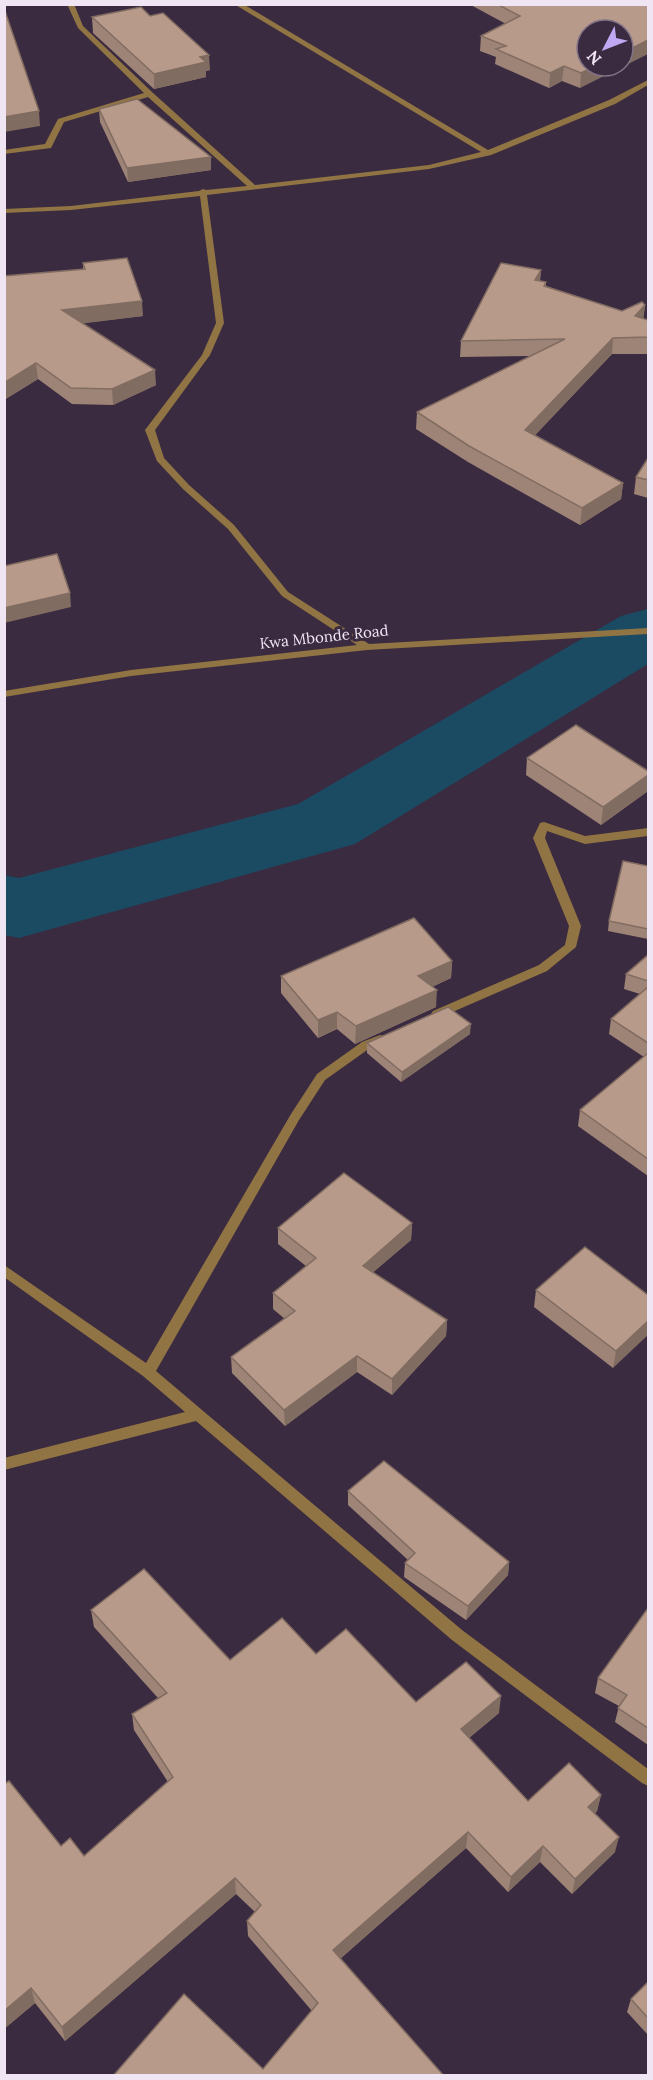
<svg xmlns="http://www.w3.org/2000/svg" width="653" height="2080" viewBox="0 0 653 2080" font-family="Lora,serif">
<rect width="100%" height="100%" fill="#3b2b41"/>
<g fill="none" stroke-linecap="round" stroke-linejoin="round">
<path fill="#1a4b62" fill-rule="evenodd" d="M648 609V664L355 844 19 938 4 935V875L19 878 298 804 621 616Z"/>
<g fill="#917443" fill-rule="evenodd">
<path d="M67 4H74L83 26 152 92 255 185 429 165 481 152 234 4H243L488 150 609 100 648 80V85L615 104 491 155 429 169 207 195 224 323 210 355 155 430 164 458 189 485 234 525 288 592 369 644 648 628V634L367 650 131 676 4 697V691L131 670 357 645 282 596 228 529 183 489 157 461 145 430 202 355 216 323 200 196 71 210 4 213V209L71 206 199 191 203 189 206 190 247 186 148 97 64 122 51 148 4 154V150L45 144 58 119 144 93 78 28Z"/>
<path d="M544 822 585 836 648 828V836L585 844 547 831 545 838 581 926 576 947 547 971 441 1017H433L431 1014 433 1011 539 965 565 945 569 926 533 838 540 823Z"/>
<path d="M380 1035 384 1036 386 1039 384 1042 370 1048 325 1080 299 1120 156 1371 462 1630 648 1769V1786L642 1783 452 1640 196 1421 4 1470V1458L185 1412 143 1376 4 1277V1265L146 1363 291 1114 317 1074 362 1042Z"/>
</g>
</g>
<g fill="#9e8477">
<path d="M469 4H648L580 88 562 81 549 88 495 64 496 57 480 51 481 36 506 24Z"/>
<path d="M92 17 210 70 206 71V77L154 89 93 33Z"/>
<path d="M99 109 211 157V170L128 182 100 122Z"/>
<path d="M83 263 143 316 82 323 156 385 113 405 72 404 38 379 4 400 83 269Z"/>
<path d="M541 270 540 281 546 282V286L622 311 645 305 643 319 648 320V354H612L535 435 623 483 621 499 580 525 468 462 416 429 417 412 531 356 460 357 461 341Z"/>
<path d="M648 458V498L634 494 636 477Z"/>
<path d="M527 758 648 771V791L601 825 526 775Z"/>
<path d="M648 866V939L608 931 609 921Z"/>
<path d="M648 955V1176L578 1126 580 1110 644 1057 609 1034 611 1019 640 994 624 989 626 974Z"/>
<path d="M452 961 451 978 432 987 436 1007 355 1044 337 1029 318 1038 281 993V976Z"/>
<path d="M470 1034 401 1082 367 1053V1043Z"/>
<path d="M412 1223 411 1240 373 1272 447 1320 446 1336 392 1395 357 1372 285 1426 232 1373 231 1357 285 1319 273 1309V1293L306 1266 278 1244V1228Z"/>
<path d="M536 1290 648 1295 613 1368 534 1307Z"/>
<path d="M348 1491 509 1562 508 1575 466 1620 404 1577 405 1563 408 1560 348 1505Z"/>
<path d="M648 1608V1745L615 1722 619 1706 595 1693 598 1678Z"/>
<path d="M91 1610 230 1660 316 1654 416 1702 499 1713 469 1738 528 1801 601 1795 597 1811 595 1813 615 1852 572 1894 540 1862 508 1892 466 1848 340 1959 444 2076 263 2069 312 2011 248 1936 247 1921 255 1912 236 1894 65 2041 35 2003 4 2029 61 1846 84 1856 168 1782 134 1730 132 1714 158 1698 94 1627Z"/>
<path d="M648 1982V2035L627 2012 631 1999Z"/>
</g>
<g fill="#816c61">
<path d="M648 40V54L580 88 581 73 596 66H623V53Z"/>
<path d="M209 55 210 70 206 71V77L154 89V74Z"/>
<path d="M564 66 562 81 549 88 550 73Z"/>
<path d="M39 111 40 126 4 132V117Z"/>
<path d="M211 157V170L128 182 127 168Z"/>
<path d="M541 270 539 286 535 280Z"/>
<path d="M142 301 143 316 63 326 62 310Z"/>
<path d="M645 305 643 322 635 316Z"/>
<path d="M613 338 612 354 524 447 525 430Z"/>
<path d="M36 363 38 379 4 400V383Z"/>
<path d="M155 370 156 385 113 405 112 389Z"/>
<path d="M623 483 621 499 580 525 582 508Z"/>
<path d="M70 593 71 607 4 623V608Z"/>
<path d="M648 775V791L601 825 603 807Z"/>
<path d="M452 961 451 978 418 993V976Z"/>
<path d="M437 990 436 1007 355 1044 356 1026Z"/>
<path d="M337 1012V1029L318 1038V1020Z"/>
<path d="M471 1024 470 1034 401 1082 402 1072Z"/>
<path d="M412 1223 411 1240 362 1282 363 1266Z"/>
<path d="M447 1320 446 1336 392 1395V1379Z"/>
<path d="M648 1321V1335L613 1368 616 1351Z"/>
<path d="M357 1356V1372L285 1426 284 1410Z"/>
<path d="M509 1562 508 1575 466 1620 468 1606Z"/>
<path d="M501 1696 499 1713 459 1746 461 1729Z"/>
<path d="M601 1795 597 1811 585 1823 588 1807Z"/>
<path d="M468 1832 466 1848 333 1965V1950Z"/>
<path d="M619 1837 615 1852 572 1894 575 1879Z"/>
<path d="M543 1846 540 1862 508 1892 511 1877Z"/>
<path d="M235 1878 236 1894 65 2041 62 2027Z"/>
<path d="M31 1988 35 2003 4 2029V2011Z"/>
</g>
<g fill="#b89a8a" stroke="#816c61" stroke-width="1.5">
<path d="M497 4H648V40L623 53V30H587V66H596L581 73 564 66 550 73 496 49 506 46 481 36 520 16Z"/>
<path d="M141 7 150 16 163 13 209 55 200 57 206 62 154 74 92 17Z"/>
<path d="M4 8 39 111 4 117Z"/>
<path d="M137 99 211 157 127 168 99 109Z"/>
<path d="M127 258 142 301 62 310 155 370 112 389 71 388 36 363 4 383V276L85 269 83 263Z"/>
<path d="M501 263 541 270 535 280 546 282 544 286 622 311 642 302 645 305 635 316 648 320V337L613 338 525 430 623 483 582 508 469 446 417 412 565 339 461 341Z"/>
<path d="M648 458V480L636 477Z"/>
<path d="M57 554 70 593 4 608V566Z"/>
<path d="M576 725 648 771V775L603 807 527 758Z"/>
<path d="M623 861 648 866V929L609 921Z"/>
<path d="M414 918 452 961 418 976 437 990 356 1026 337 1012 318 1020 281 976Z"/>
<path d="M648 955V981L626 974Z"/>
<path d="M648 987V1043L611 1019Z"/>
<path d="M448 1007 471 1024 402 1072 367 1043Z"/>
<path d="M648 1053V1159L580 1110Z"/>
<path d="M344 1173 412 1223 363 1266 447 1320 392 1379 357 1356 284 1410 231 1357 295 1311 273 1293 316 1258 278 1228Z"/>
<path d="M585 1247 648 1295V1321L616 1351 536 1290Z"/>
<path d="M384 1461 509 1562 468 1606 405 1563 415 1553 348 1491Z"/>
<path d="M144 1569 230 1660 282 1618 316 1654 346 1629 416 1702 466 1662 501 1696 461 1729 528 1801 569 1763 601 1795 588 1807 619 1837 575 1879 543 1846 511 1877 468 1832 333 1950 444 2076H113L184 1994 263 2069 318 2003 247 1921 261 1905 235 1878 62 2027 31 1988 4 2011V1784L9 1781 61 1846 70 1838 84 1856 173 1777 132 1714 167 1693 91 1610Z"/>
<path d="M648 1608V1728L618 1708 627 1695 598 1678Z"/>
<path d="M648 1982V2018L631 1999Z"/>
</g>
<g text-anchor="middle" stroke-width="6" stroke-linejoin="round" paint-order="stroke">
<g font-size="15" fill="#efe5f3" stroke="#3b2b41">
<text transform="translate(324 637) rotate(-6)" y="5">Kwa Mbonde Road</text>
</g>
</g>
<rect width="653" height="2080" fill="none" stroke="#efe5f3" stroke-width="12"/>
<g transform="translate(605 48) rotate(228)"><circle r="28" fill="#3b2b41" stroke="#837588" stroke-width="1.5"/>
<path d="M0-4.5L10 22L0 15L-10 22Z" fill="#c0a8f3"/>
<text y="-9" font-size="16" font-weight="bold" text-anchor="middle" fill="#efe5f3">N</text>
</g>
</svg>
